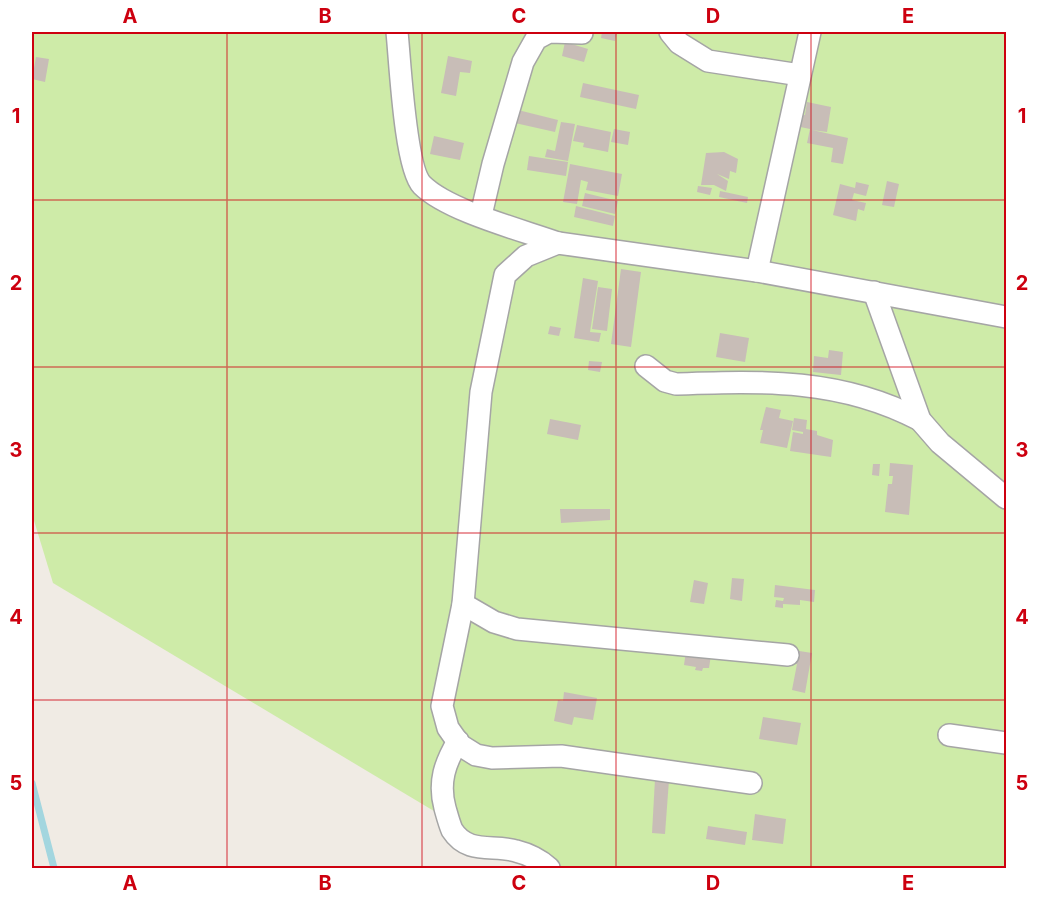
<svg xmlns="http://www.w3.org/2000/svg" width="1038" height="900" viewBox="0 0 1038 900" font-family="Inter,sans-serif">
<rect width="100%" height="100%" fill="#f0ebe4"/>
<path fill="#ceeba8" d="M32 32H1006V868H529L53 583 32 514Z"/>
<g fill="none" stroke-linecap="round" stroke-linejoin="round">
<path stroke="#a3d6df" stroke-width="7" d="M32 783 54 868"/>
</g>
<g fill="#c8bdb7">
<path d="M602 32H617L615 41 601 38Z"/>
<path d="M565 42 588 49 584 62 562 56Z"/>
<path d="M448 56 472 61 470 73 460 72 456 96 441 93Z"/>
<path d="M36 57 49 59 45 82 32 79Z"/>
<path d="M583 83 639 95 636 109 580 97Z"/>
<path d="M807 102 831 107 827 132 812 130 848 138 843 164 831 162 833 148 807 143 810 129 791 125 793 112 805 115Z"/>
<path d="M518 110 558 120 555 132 515 123Z"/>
<path d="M561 122 575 124 568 161 545 157 547 149 555 151Z"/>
<path d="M577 125 611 132 608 152 583 147 584 143 573 141Z"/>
<path d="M614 129 630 132 628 145 611 142Z"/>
<path d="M434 136 464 143 460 160 430 154Z"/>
<path d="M724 152 738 159 736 173 730 171 729 179 717 174 728 181 726 191 714 185H701L706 153Z"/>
<path d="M529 156 568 162 566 176 527 170Z"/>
<path d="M570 164 622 174 618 196 586 190 588 182 581 180 577 204 563 202Z"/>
<path d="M887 181 899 184 894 207 882 205Z"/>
<path d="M856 182 869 185 866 196 854 193 852 200 866 203 864 211 858 209 856 221 833 215 840 184 855 188Z"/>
<path d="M698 186 712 188 710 195 697 192Z"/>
<path d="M720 191 748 197 747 203 719 197Z"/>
<path d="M585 193 618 201 615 214 582 206Z"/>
<path d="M576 206 615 216 613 226 574 217Z"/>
<path d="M621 269 641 272 631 347 611 344Z"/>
<path d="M583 278 598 281 590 332 601 333 599 342 574 338Z"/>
<path d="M598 287 612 289 607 331 592 329Z"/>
<path d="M550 326 561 328 559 336 548 334Z"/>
<path d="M720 333 749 338 745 362 716 357Z"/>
<path d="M829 350 843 352 841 375 813 372 814 356 828 358Z"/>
<path d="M589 361 602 362 600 372 588 370Z"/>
<path d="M766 407 781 410 779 418 793 421 787 448 760 443 763 430H760Z"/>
<path d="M794 418 807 420 806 429 817 431V435L833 440 831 457 790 451 793 432 803 434V432L792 430Z"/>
<path d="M550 419 581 425 578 440 547 434Z"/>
<path d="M890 463 913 465 909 515 885 512 888 484H892L893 476H889Z"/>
<path d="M873 464H880L879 476 872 475Z"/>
<path d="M560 509H610V520L561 523Z"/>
<path d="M732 578 744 579 742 601 730 599Z"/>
<path d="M694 580 708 583 704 604 690 602Z"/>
<path d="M775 585 815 590 814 602 800 600V605L783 604V608L775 607 776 600 783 601 784 598 774 597Z"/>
<path d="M793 650 812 653 805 693 792 690 797 664 791 663Z"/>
<path d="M686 651 711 655 709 668H703L702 671 695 670 696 667 684 665Z"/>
<path d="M564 692 597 698 593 720 574 717 572 725 554 721 558 700 563 701Z"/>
<path d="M763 717 801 723 797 745 759 739Z"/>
<path d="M655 779 669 780 665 834 652 833Z"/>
<path d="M755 814 786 819 783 844 752 840Z"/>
<path d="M708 826 747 832 745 845 706 839Z"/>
</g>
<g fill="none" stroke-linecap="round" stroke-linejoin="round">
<defs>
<g id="street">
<path d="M397 32C400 60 405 168 422 185 448 211 522 230 558 243"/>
<path d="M670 32 679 43 708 61 800 75"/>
<path d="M481 215 493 164 523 62 536 39 549 32 582 33"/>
<path d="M757 271 810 32"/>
<path d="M874 292 920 420 940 443 1006 498"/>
<path d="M646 366 665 381 676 384C762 381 841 378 920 420"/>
<path d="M463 604 494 622 517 629 788 655"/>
<path d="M949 735 1006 743"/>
<path d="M458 741C445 763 438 782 445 808 447 815 449 823 452 830 468 855 493 844 516 851 528 854 540 860 549 868"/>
<path d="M751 783 561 756 492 758 476 755 460 745 448 728 442 706 463 604 481 392 505 275 526 256 558 243 757 271 1006 317"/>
</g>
</defs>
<use href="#street" stroke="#a5a5a5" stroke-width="24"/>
<use href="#street" stroke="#fff" stroke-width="21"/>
</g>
<path fill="none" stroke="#cd000f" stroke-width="1.5" stroke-opacity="0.55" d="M227 32V868M422 32V868M616 32V868M811 32V868M32 200H1006M32 367H1006M32 533H1006M32 700H1006"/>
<rect width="1038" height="900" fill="none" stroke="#ffffff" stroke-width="66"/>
<rect x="33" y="33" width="972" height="834" fill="none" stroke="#cd000f" stroke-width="2"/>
<g font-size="20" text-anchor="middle" font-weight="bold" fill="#cd000f">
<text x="130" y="23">A</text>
<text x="325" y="23">B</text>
<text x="519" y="23">C</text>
<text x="713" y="23">D</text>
<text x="908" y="23">E</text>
<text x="16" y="123">1</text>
<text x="1022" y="123">1</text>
<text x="16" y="290">2</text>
<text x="1022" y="290">2</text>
<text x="16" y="457">3</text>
<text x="1022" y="457">3</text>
<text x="16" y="624">4</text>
<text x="1022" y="624">4</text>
<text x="16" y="790">5</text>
<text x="1022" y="790">5</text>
<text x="130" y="890">A</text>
<text x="325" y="890">B</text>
<text x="519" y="890">C</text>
<text x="713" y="890">D</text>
<text x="908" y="890">E</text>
</g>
</svg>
